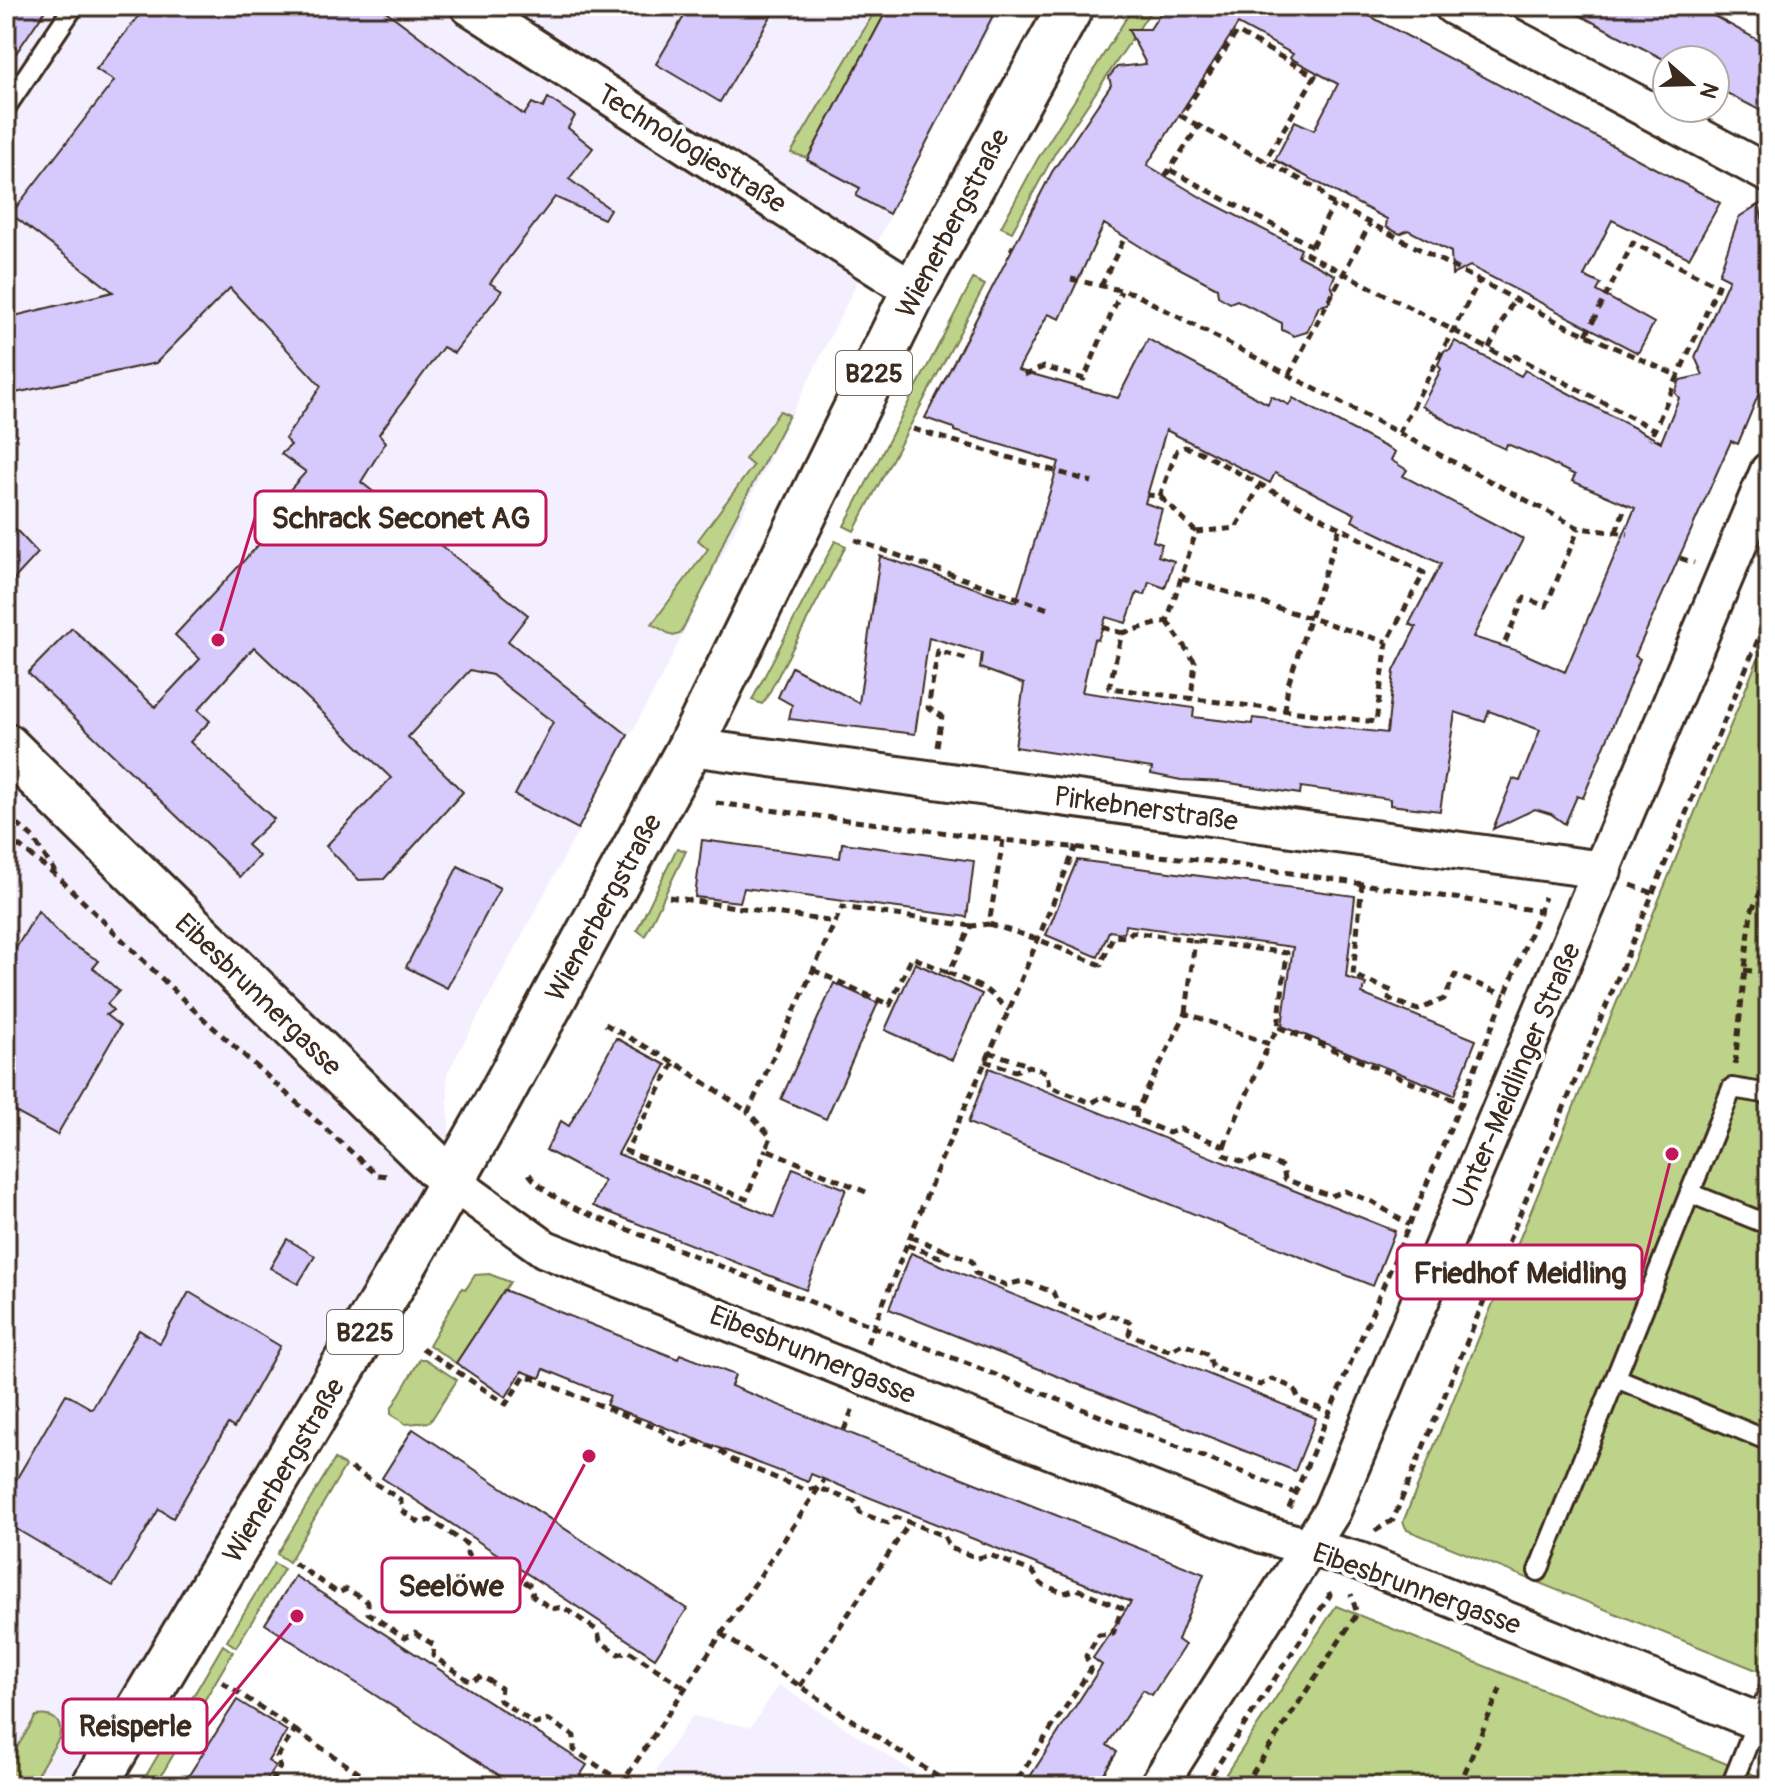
<svg xmlns="http://www.w3.org/2000/svg" width="1775" height="1792" viewBox="0 0 1775 1792" font-family="Pangolin,sans-serif">
<rect width="100%" height="100%" fill="#fff"/>
<filter id="ink" filterUnits="userSpaceOnUse"><feTurbulence type="fractalNoise" baseFrequency=".0125" numOctaves="2"/><feDisplacementMap in="SourceGraphic" scale="16" xChannelSelector="R" yChannelSelector="G"/><feConvolveMatrix kernelMatrix="1 2 1 2 8 2 1 2 1" color-interpolation-filters="sRGB"/></filter>
<g filter="url(#ink)">
<g fill="#f3effe">
<path d="M6 6H1002L912 172 659 682 447 1074 451 1181 86 1786H6Z"/>
<path d="M779 1685 935 1786H668L656 1770 692 1716 751 1727Z"/>
</g>
<g fill="#bcd389" stroke="#7c7e54" stroke-width="2">
<path d="M878 6H889L808 158 791 153Z"/>
<path d="M1134 6H1154L1055 153 1012 232 1001 227 1037 160Z"/>
<path d="M973 279 985 285 854 531 844 526Z"/>
<path d="M780 411 789 415 728 531 708 580 680 634 673 636 652 624 708 549 698 540 753 466 745 459Z"/>
<path d="M835 541 846 546 766 699 762 704 752 700Z"/>
<path d="M1769 632V1675L1407 1530 1403 1522Z"/>
<path d="M677 848 686 851 645 936 637 930Z"/>
<path d="M489 1274 510 1282 456 1363 429 1345 462 1288 466 1289 475 1275Z"/>
<path d="M420 1359H425L457 1380 430 1422 406 1424 391 1414V1409Z"/>
<path d="M335 1459 345 1466 289 1562 277 1554Z"/>
<path d="M274 1563 284 1569 236 1647 227 1641Z"/>
<path d="M1336 1606 1769 1781V1786H1218Z"/>
<path d="M223 1645 233 1652 184 1735 174 1729Z"/>
<path d="M36 1716C52 1714 64 1720 59 1738L30 1786H6V1766Z"/>
<path d="M171 1733 182 1740 155 1786H140Z"/>
</g>
<g fill="#d6c9fb" stroke="#3b2a1e" stroke-width="2" fill-rule="evenodd">
<path d="M6 6H48L6 68Z"/>
<path d="M147 6H379L524 115 532 103 543 108 548 98 575 116 568 128 593 148 569 179 610 209 604 219 555 197 490 283 502 291 454 353 443 347 379 434 386 442 361 482 528 615 508 641 628 735 578 829 515 795 553 722 492 675 470 670 408 737 463 792 384 879 359 880 326 846 391 778 254 647 198 710 210 721 190 742 274 819 247 845 259 856 240 877 28 673 72 628 155 707 200 659 175 635 276 526 264 518 306 472 281 454 291 445 285 439 321 386 230 288 156 363 6 395V318L113 292 11 214 114 81 96 69Z"/>
<path d="M690 6H777L720 102 656 64Z"/>
<path d="M889 6H998L889 214 856 196 860 188 807 160Z"/>
<path d="M1165 6H1351L1720 203 1689 258 1612 220 1584 276 1601 284 1597 291 1654 323 1638 353 1470 266 1452 275 1451 252 1408 230 1400 234 1386 227 1387 219 1275 160 1295 121 1314 130 1338 84 1290 58 1293 54 1238 24 1147 165 1202 198 1301 249 1298 256 1335 275 1331 285 1334 292 1328 304 1319 306 1307 332 1294 336 1282 330V323L1237 300 1230 303 1218 296 1217 288 1154 255 1104 224 1060 319 1048 314 1018 370 1118 398 1148 339 1268 404 1271 396 1289 405 1293 398 1395 452 1391 460 1407 470 1403 476 1523 539 1473 637 1518 651 1565 672 1635 508 1572 481 1575 475 1536 456 1507 444 1505 449 1457 427 1422 406 1441 369 1438 364 1444 351 1450 350 1455 341 1521 376 1525 370 1661 442 1679 398 1675 393 1680 380 1703 375 1695 357 1729 279 1719 274 1739 217 1759 204 1764 226 1769 229V369L1738 444 1731 441 1635 656 1640 659 1583 798 1577 796 1565 824 1551 814 1535 809 1493 829 1513 779 1520 781 1540 730 1489 711 1485 722 1455 712 1440 811 1390 805V799L1301 787 1300 794 1223 782 1181 780 1151 774 1152 768 1015 747 1024 684 980 668 982 653 929 637 915 734 789 719 792 705 778 697 792 667 859 703 880 556 1016 602 1059 462 954 431V428L925 418 1052 172 1111 85 1109 77 1117 67 1146 64 1128 29H1150ZM1166 430 1270 483 1275 473 1355 514 1352 521 1441 564 1409 624 1416 627 1394 671 1387 733 1253 718 1252 724 1193 717 1194 708 1082 692 1094 639 1098 640 1106 617 1126 623 1137 593 1145 595 1149 582 1165 588 1174 561 1158 556 1162 544 1153 541 1162 509 1145 503Z"/>
<path d="M1562 6H1696L1769 46V115L1715 87V60L1667 61Z"/>
<path d="M6 519 38 553 6 588Z"/>
<path d="M702 840 840 858 842 843 974 861 967 917 744 888 740 902 695 897Z"/>
<path d="M1077 860 1355 896 1346 977 1366 984 1362 994 1476 1040 1454 1095 1282 1026 1293 947 1125 925 1124 933 1109 931 1098 957 1046 935Z"/>
<path d="M458 866 500 888 447 988 406 967Z"/>
<path d="M38 911 66 941 99 961 93 968 119 991 107 1004 113 1010 106 1015 120 1026 57 1135 6 1107V965Z"/>
<path d="M915 963 982 994 952 1060 885 1030Z"/>
<path d="M834 983 878 1003 826 1119 781 1099Z"/>
<path d="M616 1038 666 1065 618 1154 774 1217 793 1168 846 1189 806 1290 593 1206 604 1181 546 1150 561 1121 569 1126Z"/>
<path d="M989 1068 1395 1231 1373 1286 968 1123Z"/>
<path d="M287 1239 315 1256 298 1284 270 1268Z"/>
<path d="M911 1253 1316 1418 1295 1471 889 1309Z"/>
<path d="M504 1290 678 1359 680 1354 735 1375 731 1386 1204 1574 1178 1640 1185 1645 1152 1695 1143 1690 1107 1745 1117 1752 1096 1786H1024L1102 1665 1093 1658 1131 1602 811 1474 808 1482 606 1405 610 1396 544 1369 540 1378 522 1371 506 1397 456 1363Z"/>
<path d="M189 1292 280 1346 234 1428 228 1424 173 1518 159 1509 113 1586 6 1523V1497L66 1394 92 1409 139 1330 160 1343Z"/>
<path d="M413 1429 687 1609 655 1658 382 1478Z"/>
<path d="M295 1576 587 1765 573 1786H516L265 1624Z"/>
<path d="M237 1700 287 1731 268 1761 276 1766 263 1786H182Z"/>
</g>
<g fill="none" stroke-linecap="round" stroke-linejoin="round">
<defs>
<g id="service">
<path d="M6 107 74 6"/>
<path d="M1690 1193 1769 1225"/>
<path d="M1616 1378 1769 1441"/>
<path d="M1538 1571 1732 1088 1769 1094"/>
<path d="M1731 1786 1769 1691"/>
</g>
<g id="minor">
<path d="M469 6 914 291"/>
<path d="M1453 6 1769 174"/>
<path d="M690 747 1603 870"/>
<path d="M451 1181 545 1249 1262 1534 1359 1561 1769 1726"/>
<path d="M1158 1786 1332 1511 1769 471"/>
</g>
<path id="tertiary" d="M6 746 451 1181"/>
<path id="primary" d="M94 1786 414 1248 498 1100 690 747 914 291 1071 6"/>
</defs>
<use href="#service" stroke="#3b2a1e" stroke-width="24"/>
<use href="#minor" stroke="#3b2a1e" stroke-width="42"/>
<use href="#tertiary" stroke="#3b2a1e" stroke-width="50"/>
<use href="#primary" stroke="#3b2a1e" stroke-width="50"/>
<g stroke="#3b2a1e" stroke-width="5" stroke-dasharray="8 6" stroke-linecap="butt">
<path d="M1199 126 1181 116 1237 32 1315 76 1265 161"/>
<path d="M1170 170 1312 246 1307 254 1512 361 1515 356 1655 430"/>
<path d="M1165 176 1199 126 1320 190 1326 200 1560 323 1678 376 1650 440"/>
<path d="M1312 246 1334 204"/>
<path d="M1010 247 1012 248"/>
<path d="M1071 279 1133 293 1579 528 1628 534"/>
<path d="M1101 286 1125 237"/>
<path d="M1586 335 1633 243 1718 286 1678 376"/>
<path d="M1489 348 1514 299"/>
<path d="M1024 375 1044 367 1084 379 1121 291"/>
<path d="M1289 375 1370 224"/>
<path d="M913 429 1092 482"/>
<path d="M1399 433 1479 281"/>
<path d="M1196 532 1236 528 1261 484"/>
<path d="M1616 532 1626 505"/>
<path d="M855 540 1051 610"/>
<path d="M1680 558 1694 563"/>
<path d="M1182 578 1387 642"/>
<path d="M1167 621 1195 662 1191 698"/>
<path d="M1102 627 1122 633 1109 688 1376 722 1387 642 1424 573 1200 452 1185 447 1177 450 1160 496 1147 495"/>
<path d="M1122 633 1167 621 1196 532 1160 496"/>
<path d="M1505 642 1524 598 1546 606 1579 528"/>
<path d="M1285 711 1288 684 1340 527"/>
<path d="M937 747 942 716 928 708 938 651 966 659"/>
<path d="M716 803 1003 840 1218 862 1546 912"/>
<path d="M6 814 33 838 55 872"/>
<path d="M6 836 57 876 195 1011 377 1175 389 1176"/>
<path d="M1003 840 989 924 971 926 949 973 985 989 1009 1010"/>
<path d="M1362 883 1353 975 1392 991 1389 999 1418 1010 1444 999 1455 975 1505 995"/>
<path d="M1631 885 1653 893"/>
<path d="M669 897 835 922"/>
<path d="M989 924 1037 939 1101 965 1113 936 1127 937 1132 932 1287 953 1278 1027"/>
<path d="M813 970 890 1005 912 957 949 973"/>
<path d="M1744 970 1769 973"/>
<path d="M1186 1013 1195 940"/>
<path d="M605 1024 680 1066 748 1112"/>
<path d="M989 1052 1028 1065"/>
<path d="M985 1061 1015 1071 1029 1066 1046 1072 1050 1087 1092 1103 1103 1096 1137 1110 1186 1013 1269 1044 1278 1027 1464 1104"/>
<path d="M674 1063 626 1151 746 1199 766 1149"/>
<path d="M1735 1064 1751 912 1769 874"/>
<path d="M1137 1110 1136 1119 1169 1133 1180 1129 1224 1146V1155L1246 1163 1259 1157 1283 1167 1285 1179 1331 1196 1345 1191 1373 1202 1409 1225"/>
<path d="M1224 1146 1269 1044"/>
<path d="M529 1174C553 1205 598 1217 634 1232L1295 1493"/>
<path d="M866 1192 766 1149 771 1137 748 1112 842 907 971 926"/>
<path d="M911 1237 944 1250"/>
<path d="M907 1245 940 1257 944 1250 972 1261 975 1273 1006 1285 1023 1281 1053 1292 1058 1304 1094 1318 1104 1313 1132 1323 1129 1334 1170 1351 1183 1344 1209 1355 1212 1367 1260 1385 1272 1379 1294 1388 1299 1400 1331 1413"/>
<path d="M867 1343 941 1160 1009 1010 1076 846"/>
<path d="M422 1348 506 1404 525 1375 663 1431 668 1438 684 1445 694 1440 718 1449 730 1459 805 1490 819 1488 856 1502 860 1513 888 1523 896 1517 944 1536 950 1548 978 1558 990 1555 1033 1572 1041 1584 1064 1593 1077 1589 1122 1608 1113 1634 1099 1635 1086 1656 1091 1669 1013 1786"/>
<path d="M844 1430 853 1408"/>
<path d="M351 1468 401 1500V1510L420 1523 430 1520 468 1545 467 1554 486 1567 497 1564 531 1586 533 1596 552 1609 563 1607 598 1631 600 1641 618 1654 629 1651 685 1688"/>
<path d="M1289 1508 1461 1103 1545 897"/>
<path d="M1375 1531 1393 1520 1769 613"/>
<path d="M294 1563 338 1593 347 1589 368 1602V1613L405 1638 415 1633 434 1645 433 1656 471 1682 482 1676 501 1688 499 1700 535 1724 549 1720 574 1736V1750L622 1782"/>
<path d="M721 1634 952 1786"/>
<path d="M222 1682 295 1730 277 1757 280 1767 270 1784 257 1786"/>
<path d="M800 1686 910 1522"/>
<path d="M295 1730 378 1786"/>
<path d="M620 1786 824 1480"/>
<path d="M1204 1786 1330 1595 1327 1589"/>
<path d="M1244 1786 1357 1614 1351 1594"/>
<path d="M1459 1786 1501 1687"/>
</g>
<use href="#service" stroke="#fff" stroke-width="18"/>
<use href="#minor" stroke="#fff" stroke-width="36"/>
<use href="#tertiary" stroke="#fff" stroke-width="44"/>
<use href="#primary" stroke="#fff" stroke-width="44"/>
</g>
</g>
<g text-anchor="middle" stroke-width="8" stroke-linejoin="round" paint-order="stroke">
<g fill="#fff" stroke="#766a62" stroke-width="2">
<rect x="836" y="351" width="76" height="44" rx="6"/>
<rect x="327" y="1310" width="76" height="44" rx="6"/>
</g>
<g font-size="26" font-weight="bold" fill="#3b2a1e">
<text x="874" y="382">B225</text>
<text x="365" y="1341">B225</text>
</g>
<g font-size="28" fill="#3b2a1e" stroke="#fff">
<text transform="translate(692 148) rotate(32)" y="10">Technologiestraße</text>
<text transform="translate(952 223) rotate(-62)" y="10">Wienerbergstraße</text>
<text transform="translate(1146 808) rotate(8)" y="10">Pirkebnerstraße</text>
<text transform="translate(603 907) rotate(-61)" y="10">Wienerbergstraße</text>
<text transform="translate(259 994) rotate(44)" y="10">Eibesbrunnergasse</text>
<text transform="translate(1516 1075) rotate(-67)" y="10">Unter-Meidlinger Straße</text>
<text transform="translate(813 1354) rotate(22)" y="10">Eibesbrunnergasse</text>
<text transform="translate(283 1470) rotate(-59)" y="10">Wienerbergstraße</text>
<text transform="translate(1417 1588) rotate(20)" y="10">Eibesbrunnergasse</text>
</g>
</g>
<path fill="none" stroke="#c2185b" stroke-width="3" d="M218 640L255 518M1672 1154L1642 1272M589 1456L520 1585M297 1616L207 1726"/>
<g fill="#c2185b" stroke="#fff" stroke-width="3">
<circle cx="218" cy="640" r="8"/>
<circle cx="1672" cy="1154" r="8"/>
<circle cx="589" cy="1456" r="8"/>
<circle cx="297" cy="1616" r="8"/>
</g>
<g fill="#fff" stroke="#c2185b" stroke-width="3">
<rect x="255" y="491" width="291" height="54" rx="8"/>
<rect x="1397" y="1245" width="245" height="54" rx="8"/>
<rect x="382" y="1558" width="138" height="54" rx="8"/>
<rect x="63" y="1699" width="144" height="54" rx="8"/>
</g>
<g font-size="30" text-anchor="middle" font-weight="bold" fill="#3b2a1e">
<text x="401" y="528">Schrack Seconet AG</text>
<text x="1520" y="1283">Friedhof Meidling</text>
<text x="451" y="1596">Seelöwe</text>
<text x="135" y="1736">Reisperle</text>
</g>
<rect width="1775" height="1792" fill="none" stroke="#fff" stroke-width="32"/>
<rect x="16" y="16" width="1743" height="1760" fill="none" stroke="#3b2a1e" stroke-width="3" filter="url(#ink)"/>
<g transform="translate(1691 84) rotate(110)"><circle r="38" fill="#ffffff" stroke="#b1aaa5" stroke-width="2"/>
<path d="M0-6L14 30L0 20L-14 30Z" fill="#3b2a1e"/>
<text y="-12" font-size="22" font-weight="bold" text-anchor="middle" fill="#3b2a1e">N</text>
</g>
</svg>
